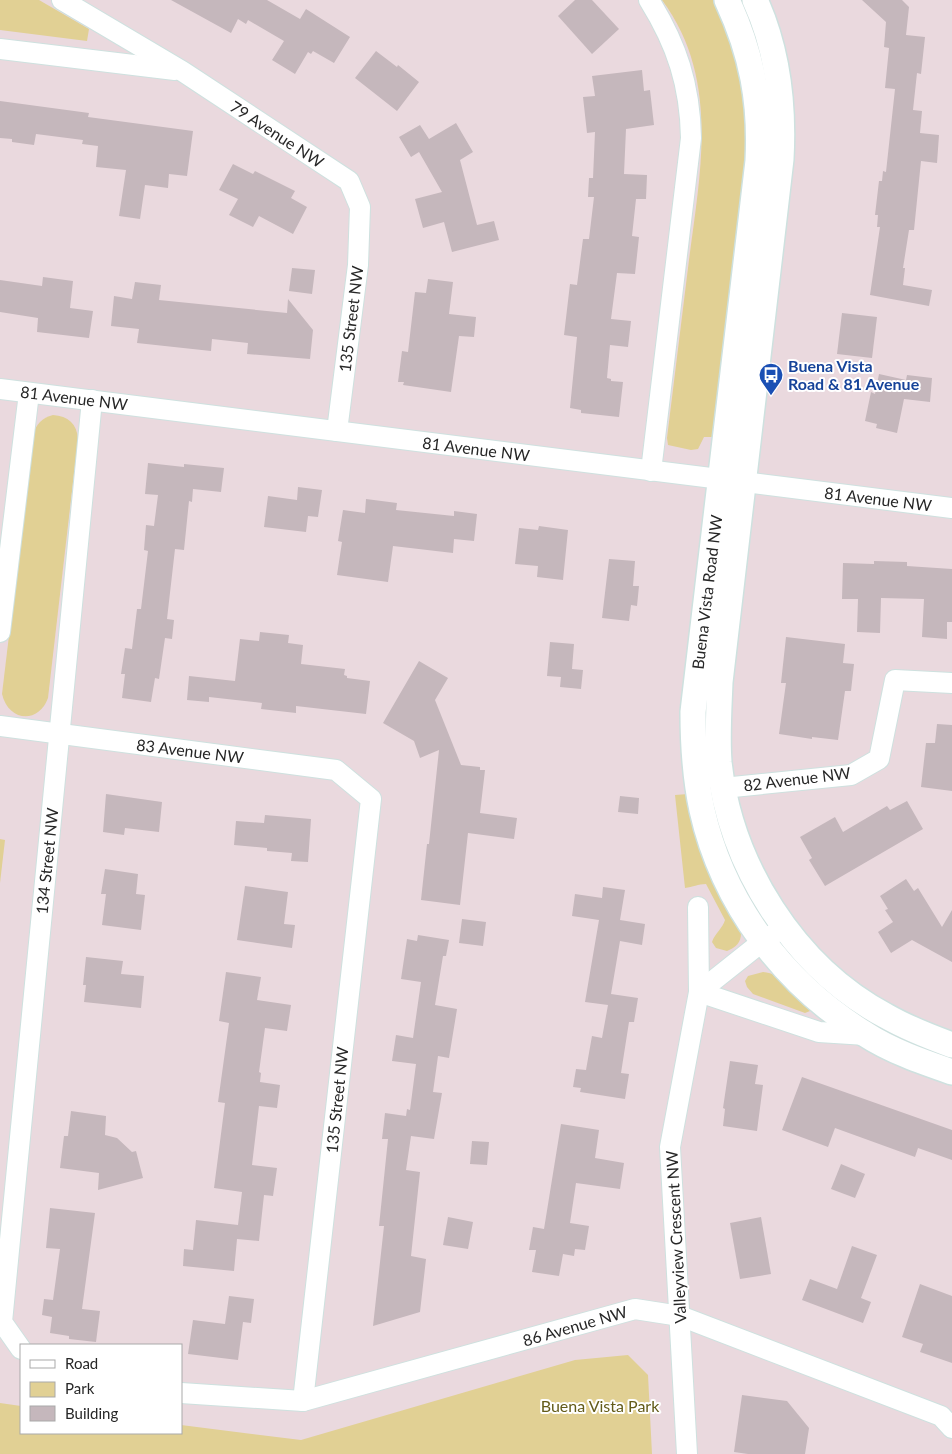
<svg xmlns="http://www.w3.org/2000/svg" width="952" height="1454" viewBox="0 0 952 1454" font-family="Lato,sans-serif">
<rect width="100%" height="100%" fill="#ead9de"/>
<g fill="#e1d094">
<path d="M0 0H39L89 29 87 41 0 30Z"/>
<path d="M662 0H715L728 28 740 71 747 108 746 160 715 437H704L698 449 691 450 668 445 667 438C674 381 681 325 688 268 699 177 722 81 662 0Z"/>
<path d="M53 415C68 416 77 424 78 439L48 698C38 725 8 721 2 694L33 435C36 424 42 418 53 415Z"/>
<path d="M688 794 741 933C741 943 736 947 727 951L716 948 712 942C715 933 723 928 725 920L706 884C698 884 693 887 685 888L675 795Z"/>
<path d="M0 839 5 840 0 883Z"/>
<path d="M763 972C782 973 797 995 811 1008L810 1011 805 1013 753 994 747 987 745 981 748 976Z"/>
<path d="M628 1355 648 1375 652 1454H0V1403L21 1406V1433H181V1425L301 1440 575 1360Z"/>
</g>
<g fill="#c5b7bc">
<path d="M171 0H267L300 19 306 9 350 37 334 63 313 51 311 54 308 52 295 74 272 60 284 41 248 20 246 24 238 19 231 33Z"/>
<path d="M575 0H592L619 29 592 54 558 16Z"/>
<path d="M862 0H902L909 7 906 35 925 37 921 74 917 73 913 110 922 111 920 133 939 135 937 163 921 161 914 230H909L903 268H905L903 285 932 290 929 306 870 295 880 227H877L878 215H875L879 181H882L883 171 886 172 895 89 885 88 889 48 884 47 886 22Z"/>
<path d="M376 51 397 67 398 65 419 82 397 111 355 78Z"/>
<path d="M642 70 644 91 650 90 654 125 626 129 624 174 647 175 646 199H636L632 236 639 237 635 274 617 273 611 319 631 321 628 347 610 345 607 378 611 379V381L623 382 619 417 581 413V410L570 408 577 337 564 335 570 284 577 285 583 239H589L594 197H588L589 178H593L595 132 587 133 583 97 595 96 592 76Z"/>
<path d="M0 101 89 113 88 117 193 131 187 176 169 174 168 188 145 185 140 219 119 216 126 170 96 167 98 146 82 144 83 140 36 134 34 145 12 142V139L0 138Z"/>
<path d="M456 123 473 152 460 160 477 225 494 221 499 240 452 252 444 222 423 228 415 199 442 192 419 152 411 157 399 137 420 125 429 139Z"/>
<path d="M233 164 253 174 255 171 295 191 291 198 307 207 293 234 259 216 253 227 229 215 238 199 219 190Z"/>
<path d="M292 268 315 270 312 294 289 291Z"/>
<path d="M43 277 73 281 70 308 93 311 89 338 37 332 38 318 0 312V280L42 286Z"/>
<path d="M428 279 453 282 449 314 476 317 474 337 459 336 451 392 403 385 404 382H398L402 351 408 352 415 292 426 293Z"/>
<path d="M135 282 161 285 159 300 287 313 288 299 313 330 310 359 247 354 248 343 212 339 211 351 137 343 139 329 111 326 114 296 132 299Z"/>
<path d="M842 313 877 317 872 358 837 354Z"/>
<path d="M879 374 906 380 907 375 932 378 930 402 904 399 897 433 876 428 877 424 865 421 871 392 875 394Z"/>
<path d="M148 463 184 467V464L224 468 221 492 193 489 192 502 189 501 184 550 175 549 167 619 174 620 172 639 165 638 159 679 155 678 151 702 122 698 125 674H121L125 648 132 649 137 609H141L148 551 144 550 146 525 154 526 158 495 145 494Z"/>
<path d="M298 487 322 490 318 517 308 516 306 532 264 527 268 496 297 500Z"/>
<path d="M366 499 397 503 396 510 454 516V511L477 514 474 541 454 539 453 553 393 546 388 582 337 575 342 542 338 541 343 510 365 513Z"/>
<path d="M539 526 568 530 563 580 537 577 538 566 515 564 519 528 538 530Z"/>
<path d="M609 559 635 561 633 586H639L637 606 631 605 629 621 602 618Z"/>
<path d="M874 561 907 562V566L952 569V622H947V639L922 637 924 599 881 598 880 633 857 632 858 599H842L843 563 874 564Z"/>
<path d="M260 632 289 635 288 643 303 645 301 664 345 669 344 675 347 676V678L370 681 366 714 296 706V713L261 709 262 703 209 697V702L187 700 189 676 235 681 240 639 259 641Z"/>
<path d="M786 637 845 644 843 663 854 664 851 691H845L838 740 812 737V739L779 734 786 683H781Z"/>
<path d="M550 642 574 644 572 669 583 670 581 689 560 687 561 677 547 676Z"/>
<path d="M419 661 448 678 435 700 461 765 480 767V770H485L480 813 517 818 514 839 468 833 460 905 421 900 427 844H429L439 750 420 758 414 741 383 723Z"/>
<path d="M937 724 952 725V791L921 787 926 743H935Z"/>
<path d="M106 794 162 802 159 832 125 828 124 835 103 832Z"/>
<path d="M620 796 639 798 638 814 618 812Z"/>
<path d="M907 801 923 829 825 886 809 860 812 858 800 837 835 817 843 832 887 806 890 810Z"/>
<path d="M265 815 311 819 308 862 291 861 292 853 267 851V848L234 845 236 821 264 823Z"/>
<path d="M105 869 138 874 136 894 145 895 141 930 102 925 106 894H101Z"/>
<path d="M906 879 914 891 918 888 942 927 952 910V962L912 940 891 953 878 932 893 922 885 910 888 909 880 896Z"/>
<path d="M245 886 288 892 284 924 295 925 292 948 237 940Z"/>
<path d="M603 887 625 890 620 920 645 924 642 945 620 941 611 994 638 998 634 1022H629L621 1073 629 1074 625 1099 580 1092 581 1088 573 1087 576 1069 586 1070 592 1036 602 1038 608 1005 585 1002 599 920 572 916 575 894 602 898Z"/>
<path d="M462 919 486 922 483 946 459 943Z"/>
<path d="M418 935 449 940 446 956H443L435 1005 457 1009 449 1058 438 1056 433 1092 442 1093 434 1139 411 1136 406 1170 420 1172 411 1256 426 1259 420 1312 373 1326 384 1226H379L388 1139H382L385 1113 406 1116 407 1109 410 1110 416 1064 392 1061 396 1035 413 1038 421 982 401 979 407 939 417 941Z"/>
<path d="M86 957 123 961 121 974 144 976 141 1008 84 1002 86 985H83Z"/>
<path d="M226 972 261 977 257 1000 291 1005 287 1031 265 1028 259 1072 261 1073 260 1082 280 1085 277 1108 259 1106 252 1165 277 1168 273 1196 264 1195 259 1241 237 1239 234 1271 183 1266 184 1249 193 1250 196 1220 238 1225 242 1192 214 1188 225 1103 218 1102 229 1023 219 1021Z"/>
<path d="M730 1061 758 1065 755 1084 763 1085 757 1131 723 1126 725 1109 723 1108Z"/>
<path d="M802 1077 952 1130V1160L918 1148 915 1157 835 1128 828 1147 782 1130Z"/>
<path d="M71 1111 106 1116 105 1135 117 1138 132 1152 136 1151 143 1178 98 1190 99 1173 60 1168 64 1136H68Z"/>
<path d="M561 1124 599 1130 595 1158 624 1163 620 1189 576 1183 570 1223 589 1226 585 1250 575 1249 574 1256 563 1254 559 1276 532 1272 536 1250H529L533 1227 544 1229Z"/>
<path d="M472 1141 489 1142 487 1165 470 1164Z"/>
<path d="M841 1164 865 1174 855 1198 831 1189Z"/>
<path d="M50 1208 95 1213 82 1309 100 1311 96 1342 69 1339V1336L50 1333 52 1317 42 1315 44 1299 53 1300 60 1249 46 1248Z"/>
<path d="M448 1217 473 1222 468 1249 443 1245Z"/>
<path d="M761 1217 771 1274 740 1279 730 1223Z"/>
<path d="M852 1246 877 1255 861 1298 871 1302 863 1323 802 1300 810 1279 837 1289Z"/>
<path d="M920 1284 952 1296V1363L920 1352 923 1344 902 1337Z"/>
<path d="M229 1296 254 1299 251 1323 243 1322 238 1360 188 1354 193 1320 225 1324Z"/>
<path d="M742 1395 787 1401 809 1428 805 1454H748L734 1452Z"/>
</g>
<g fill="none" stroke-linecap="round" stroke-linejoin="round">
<defs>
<g id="minor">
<path d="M62 0 182 71 349 181 360 207 358 265 337 431"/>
<path d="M649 0C677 45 690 85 691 138L651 471"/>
<path d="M0 49 175 70"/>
<path d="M0 389 952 508"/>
<path d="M0 632 29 393"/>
<path d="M0 726 336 770 371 799 303 1401"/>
<path d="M723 788 851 775 879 759 895 680 952 683"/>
<path d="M699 992 819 1032 866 1035"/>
<path d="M699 992 763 941 784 927"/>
<path d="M21 1349 2 1322 92 400"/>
<path d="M181 1393 303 1401 635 1309 680 1316 941 1416 952 1428"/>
<path d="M687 1454 670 1147 699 992 698 907"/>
</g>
<g id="tertiary">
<path d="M727 0C752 54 761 102 758 161L693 712C693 745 695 778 702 810 723 904 784 984 865 1034 891 1051 923 1062 952 1072"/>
<path d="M755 0C778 50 784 104 781 159L720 682C719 709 717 735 719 762 730 865 794 967 886 1016 907 1028 930 1037 952 1045"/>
</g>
</defs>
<use href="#minor" stroke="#cee1df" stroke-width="22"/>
<use href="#tertiary" stroke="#cee1df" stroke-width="28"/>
<use href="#minor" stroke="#fff" stroke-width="20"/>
<use href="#tertiary" stroke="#fff" stroke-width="25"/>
</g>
<defs>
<symbol id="bus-pin" viewBox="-11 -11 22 30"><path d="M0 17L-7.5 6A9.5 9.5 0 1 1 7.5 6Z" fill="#1a4fb4" stroke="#fff"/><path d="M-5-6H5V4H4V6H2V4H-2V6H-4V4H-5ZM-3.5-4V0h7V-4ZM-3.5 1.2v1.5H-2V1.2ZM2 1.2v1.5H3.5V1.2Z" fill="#fff"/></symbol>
</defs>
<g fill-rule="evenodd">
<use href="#bus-pin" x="757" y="361" width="28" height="38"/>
</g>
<g text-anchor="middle" stroke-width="4" stroke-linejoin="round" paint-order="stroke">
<g font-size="16" fill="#272727" stroke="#fff">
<text transform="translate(277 134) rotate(33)" y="6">79 Avenue NW</text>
<text transform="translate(351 319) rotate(-83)" y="6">135 Street NW</text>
<text transform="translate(74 398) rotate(7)" y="6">81 Avenue NW</text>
<text transform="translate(476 449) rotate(7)" y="6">81 Avenue NW</text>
<text transform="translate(878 499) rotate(7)" y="6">81 Avenue NW</text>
<text transform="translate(707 592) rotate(-83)" y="6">Buena Vista Road NW</text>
<text transform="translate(190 751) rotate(7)" y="6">83 Avenue NW</text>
<text transform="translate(797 779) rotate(-7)" y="6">82 Avenue NW</text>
<text transform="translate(47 861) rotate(-84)" y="6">134 Street NW</text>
<text transform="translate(337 1100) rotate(-84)" y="6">135 Street NW</text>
<text transform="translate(676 1237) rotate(-93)" y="6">Valleyview Crescent NW</text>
<text transform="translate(575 1326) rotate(-16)" y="6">86 Avenue NW</text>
</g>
<g font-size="16" font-weight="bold" fill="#164399" stroke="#fff" text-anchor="start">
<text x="788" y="372">Buena Vista<tspan x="788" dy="18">Road &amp; 81 Avenue</tspan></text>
</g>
<g font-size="16" fill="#635b19" stroke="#fff">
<text x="600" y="1412">Buena Vista Park</text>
</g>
</g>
<rect x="20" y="1344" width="162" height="90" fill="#ffffff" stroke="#a9a9a9"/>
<rect x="30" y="1360" width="25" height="8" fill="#ffffff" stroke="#a9a9a9"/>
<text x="65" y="1369" font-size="15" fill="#272727">Road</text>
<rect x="30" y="1382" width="25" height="15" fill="#e1d094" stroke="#a9a9a9"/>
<text x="65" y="1394" font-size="15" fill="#272727">Park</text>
<rect x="30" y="1406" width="25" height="15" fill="#c5b7bc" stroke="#a9a9a9"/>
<text x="65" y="1419" font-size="15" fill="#272727">Building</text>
</svg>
